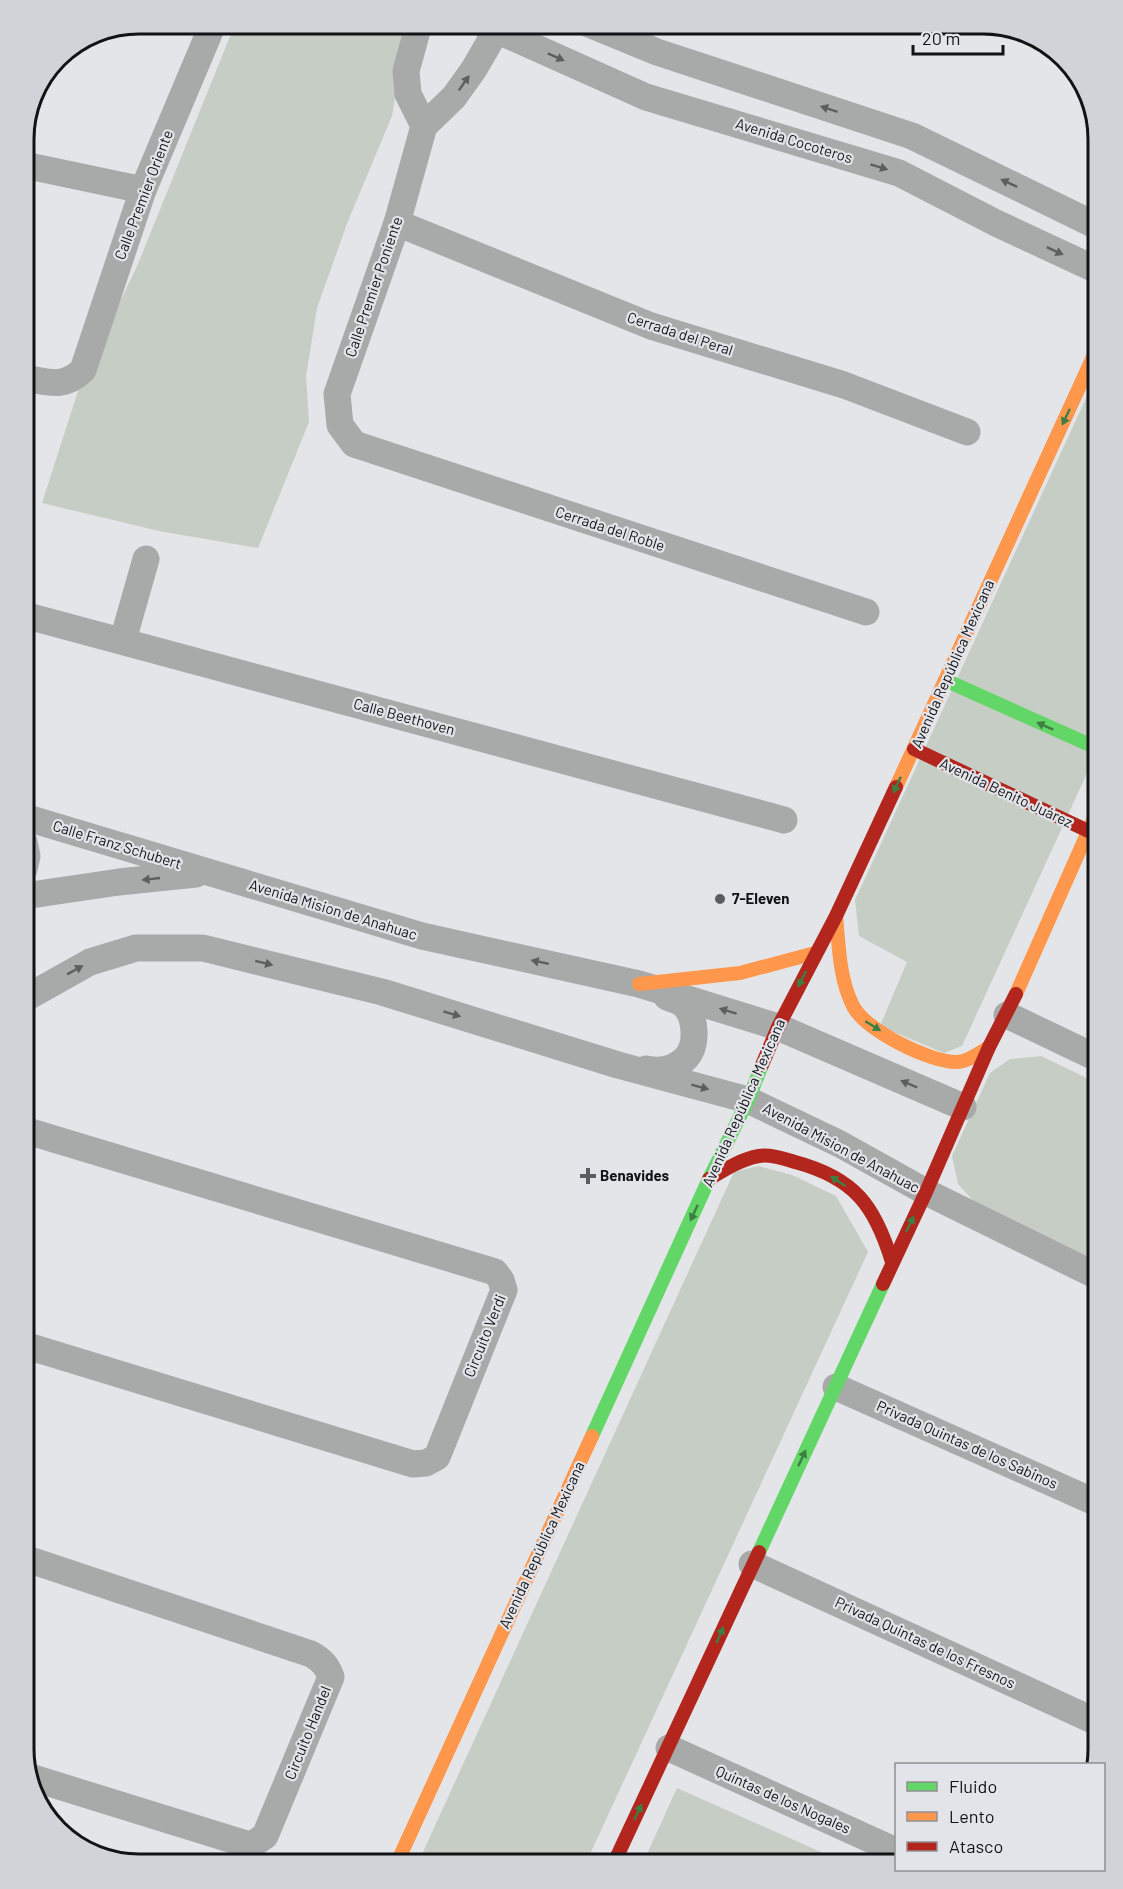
<svg xmlns="http://www.w3.org/2000/svg" width="1123" height="1889" viewBox="0 0 1123 1889" font-family="Barlow,sans-serif">
<rect width="100%" height="100%" fill="#e4e5e8"/>
<g fill="#c5cdc4">
<path d="M235 24H400L404 43 392 116 348 221 317 308 306 376 309 422 258 548 159 531 42 503 79 388 138 264Z"/>
<path d="M1099 370V747L962 1046 944 1053 880 1026 907 962 859 936 855 900Z"/>
<path d="M1041 1056 1099 1084V1262L980 1208 958 1184 952 1156 990 1073 1010 1059Z"/>
<path d="M758 1166 792 1175 836 1196 868 1252 585 1865H417L734 1172Z"/>
<path d="M677 1788 850 1865H642Z"/>
</g>
<g fill="none" stroke-linecap="round" stroke-linejoin="round">
<g stroke="#a8a9a9" stroke-width="27">
<path d="M419 24 406 71 408 94 424 126"/>
<path d="M483 24 646 97 899 173 996 223 1099 271"/>
<path d="M589 24 657 52 912 136 1099 227"/>
<path d="M496 31 474 69 454 97 424 126 397 223 337 394 340 425 354 444 866 612"/>
<path d="M24 165 143 190"/>
<path d="M397 223 651 326 844 385 967 432"/>
<path d="M24 378C49 382 63 389 83 370L143 190 213 24"/>
<path d="M24 615 784 820"/>
<path d="M123 640 146 559"/>
<path d="M24 817 422 936 639 984 778 1027 963 1107"/>
<path d="M24 869 27 856 24 842"/>
<path d="M24 896 119 882 196 874"/>
<path d="M24 999 90 962 136 948H203L382 992 618 1065 748 1100 840 1144 926 1192 1099 1277"/>
<path d="M1007 1015 1099 1059"/>
<path d="M646 1069C660 1072 675 1069 686 1058 698 1045 696 1017 684 1005 680 1001 672 999 667 997"/>
<path d="M24 1345 413 1464 426 1463 437 1457 504 1290 501 1280 495 1272 24 1130"/>
<path d="M836 1387 1099 1504"/>
<path d="M24 1558 311 1654C322 1660 327 1666 331 1677L265 1836 253 1844H246L30 1777"/>
<path d="M752 1564 1099 1723"/>
<path d="M669 1748 896 1851"/>
</g>
<g stroke="#63d668" stroke-width="14">
<path d="M945 680 1099 749"/>
<path d="M592 1436 709 1179 748 1100 762 1065"/>
<path d="M759 1552 883 1284"/>
</g>
<g stroke="#ff974d" stroke-width="14">
<path d="M896 787 1099 344"/>
<path d="M836 916C839 946 839 978 853 1006 865 1030 929 1062 956 1062 968 1062 979 1053 989 1047"/>
<path d="M639 984 740 973 815 953"/>
<path d="M1016 994 1099 807"/>
<path d="M396 1865 592 1436"/>
</g>
<g stroke="#b3261e" stroke-width="14">
<path d="M914 749 1099 836"/>
<path d="M762 1065 778 1027 836 916 896 787"/>
<path d="M709 1179C724 1170 741 1159 759 1156 770 1154 785 1159 795 1162 855 1178 875 1206 892 1262"/>
<path d="M883 1284 926 1192 989 1047 1016 994"/>
<path d="M613 1865 759 1552"/>
</g>
</g>
<defs><path id="oneway-solid" d="M-6-.8H1V-3.2L6.5 0L1 3.2V.8H-6Z" transform="scale(1.5)"/></defs>
<g fill="#5d5e5f">
<use href="#oneway-solid" transform="translate(556 57) rotate(24)"/>
<use href="#oneway-solid" transform="translate(464 83) rotate(-55)"/>
<use href="#oneway-solid" transform="translate(829 109) rotate(-162)"/>
<use href="#oneway-solid" transform="translate(879 167) rotate(17)"/>
<use href="#oneway-solid" transform="translate(1009 183) rotate(-155)"/>
<use href="#oneway-solid" transform="translate(1055 251) rotate(25)"/>
<use href="#oneway-solid" transform="translate(151 879) rotate(174)"/>
<use href="#oneway-solid" transform="translate(540 962) rotate(-168)"/>
<use href="#oneway-solid" transform="translate(264 963) rotate(14)"/>
<use href="#oneway-solid" transform="translate(75 970) rotate(-29)"/>
<use href="#oneway-solid" transform="translate(728 1011) rotate(-163)"/>
<use href="#oneway-solid" transform="translate(452 1014) rotate(17)"/>
<use href="#oneway-solid" transform="translate(909 1084) rotate(-157)"/>
<use href="#oneway-solid" transform="translate(700 1087) rotate(15)"/>
</g>
<g fill="#3f7e43">
<use href="#oneway-solid" transform="translate(1066 417) rotate(115)"/>
<use href="#oneway-solid" transform="translate(1045 726) rotate(-156)"/>
<use href="#oneway-solid" transform="translate(897 785) rotate(115)"/>
<use href="#oneway-solid" transform="translate(802 979) rotate(117)"/>
<use href="#oneway-solid" transform="translate(873 1026) rotate(32)"/>
<use href="#oneway-solid" transform="translate(838 1181) rotate(-147)"/>
<use href="#oneway-solid" transform="translate(694 1213) rotate(115)"/>
<use href="#oneway-solid" transform="translate(910 1224) rotate(-64)"/>
<use href="#oneway-solid" transform="translate(802 1458) rotate(-65)"/>
<use href="#oneway-solid" transform="translate(720 1635) rotate(-66)"/>
<use href="#oneway-solid" transform="translate(638 1812) rotate(-65)"/>
</g>
<g fill="#5c5c5f" stroke="#e3e4e9" stroke-width="2">
<circle cx="720" cy="899" r="6"/>
<path d="M585 1167h6v6h6v6h-6v6h-6v-6h-6v-6h6z"/>
</g>
<g text-anchor="middle" stroke-width="4.5" stroke-linejoin="round" paint-order="stroke">
<g font-size="15" fill="#121315" stroke="#e3e4e9">
<text transform="translate(794 141) rotate(17)" y="5">Avenida Cocoteros</text>
<text transform="translate(144 195) rotate(-69)" y="5">Calle Premier Oriente</text>
<text transform="translate(374 287) rotate(-71)" y="5">Calle Premier Poniente</text>
<text transform="translate(680 334) rotate(18)" y="5">Cerrada del Peral</text>
<text transform="translate(610 529) rotate(18)" y="5">Cerrada del Roble</text>
<text transform="translate(953 664) rotate(-66)" y="5">Avenida República Mexicana</text>
<text transform="translate(404 717) rotate(15)" y="5">Calle Beethoven</text>
<text transform="translate(1006 793) rotate(25)" y="5">Avenida Benito Juárez</text>
<text transform="translate(117 845) rotate(17)" y="5">Calle Franz Schubert</text>
<text transform="translate(333 910) rotate(17)" y="5">Avenida Mision de Anahuac</text>
<text transform="translate(744 1103) rotate(-66)" y="5">Avenida República Mexicana</text>
<text transform="translate(841 1148) rotate(28)" y="5">Avenida Mision de Anahuac</text>
<text transform="translate(485 1336) rotate(-68)" y="5">Circuito Verdi</text>
<text transform="translate(967 1445) rotate(24)" y="5">Privada Quintas de los Sabinos</text>
<text transform="translate(542 1545) rotate(-65)" y="5">Avenida República Mexicana</text>
<text transform="translate(925 1643) rotate(25)" y="5">Privada Quintas de los Fresnos</text>
<text transform="translate(308 1733) rotate(-68)" y="5">Circuito Handel</text>
<text transform="translate(783 1800) rotate(24)" y="5">Quintas de los Nogales</text>
</g>
<g font-size="15" font-weight="bold" fill="#121315" stroke="#e3e4e9" text-anchor="start">
<text x="732" y="904">7-Eleven</text>
<text x="600" y="1181">Benavides</text>
</g>
</g>
<path d="M0 0H1123V1889H0ZM139 34H983A105 105 0 0 1 1088 139V1749A105 105 0 0 1 983 1854H139A105 105 0 0 1 34 1749V139A105 105 0 0 1 139 34Z" fill="#d2d3d8" fill-rule="evenodd"/>
<path fill="none" stroke="#121315" stroke-width="3" d="M139 34H983A105 105 0 0 1 1088 139V1749A105 105 0 0 1 983 1854H139A105 105 0 0 1 34 1749V139A105 105 0 0 1 139 34Z"/>
<rect x="895" y="1763" width="210" height="108" fill="#e3e4e9" stroke="#8f9094" stroke-width="1.5"/>
<rect x="907" y="1782" width="30" height="9" fill="#63d668" stroke="#8f9094" stroke-width="1.5"/>
<text x="949" y="1793" font-size="18" fill="#121315">Fluido</text>
<rect x="907" y="1812" width="30" height="9" fill="#ff974d" stroke="#8f9094" stroke-width="1.5"/>
<text x="949" y="1823" font-size="18" fill="#121315">Lento</text>
<rect x="907" y="1842" width="30" height="9" fill="#b3261e" stroke="#8f9094" stroke-width="1.5"/>
<text x="949" y="1853" font-size="18" fill="#121315">Atasco</text>
<path d="M913 45v9h90v-9" fill="none" stroke="#121315" stroke-width="3"/>
<text x="922" y="45" font-size="18" fill="#121315" stroke="#e3e4e9" stroke-width="4.5" paint-order="stroke">20 m</text>
</svg>
